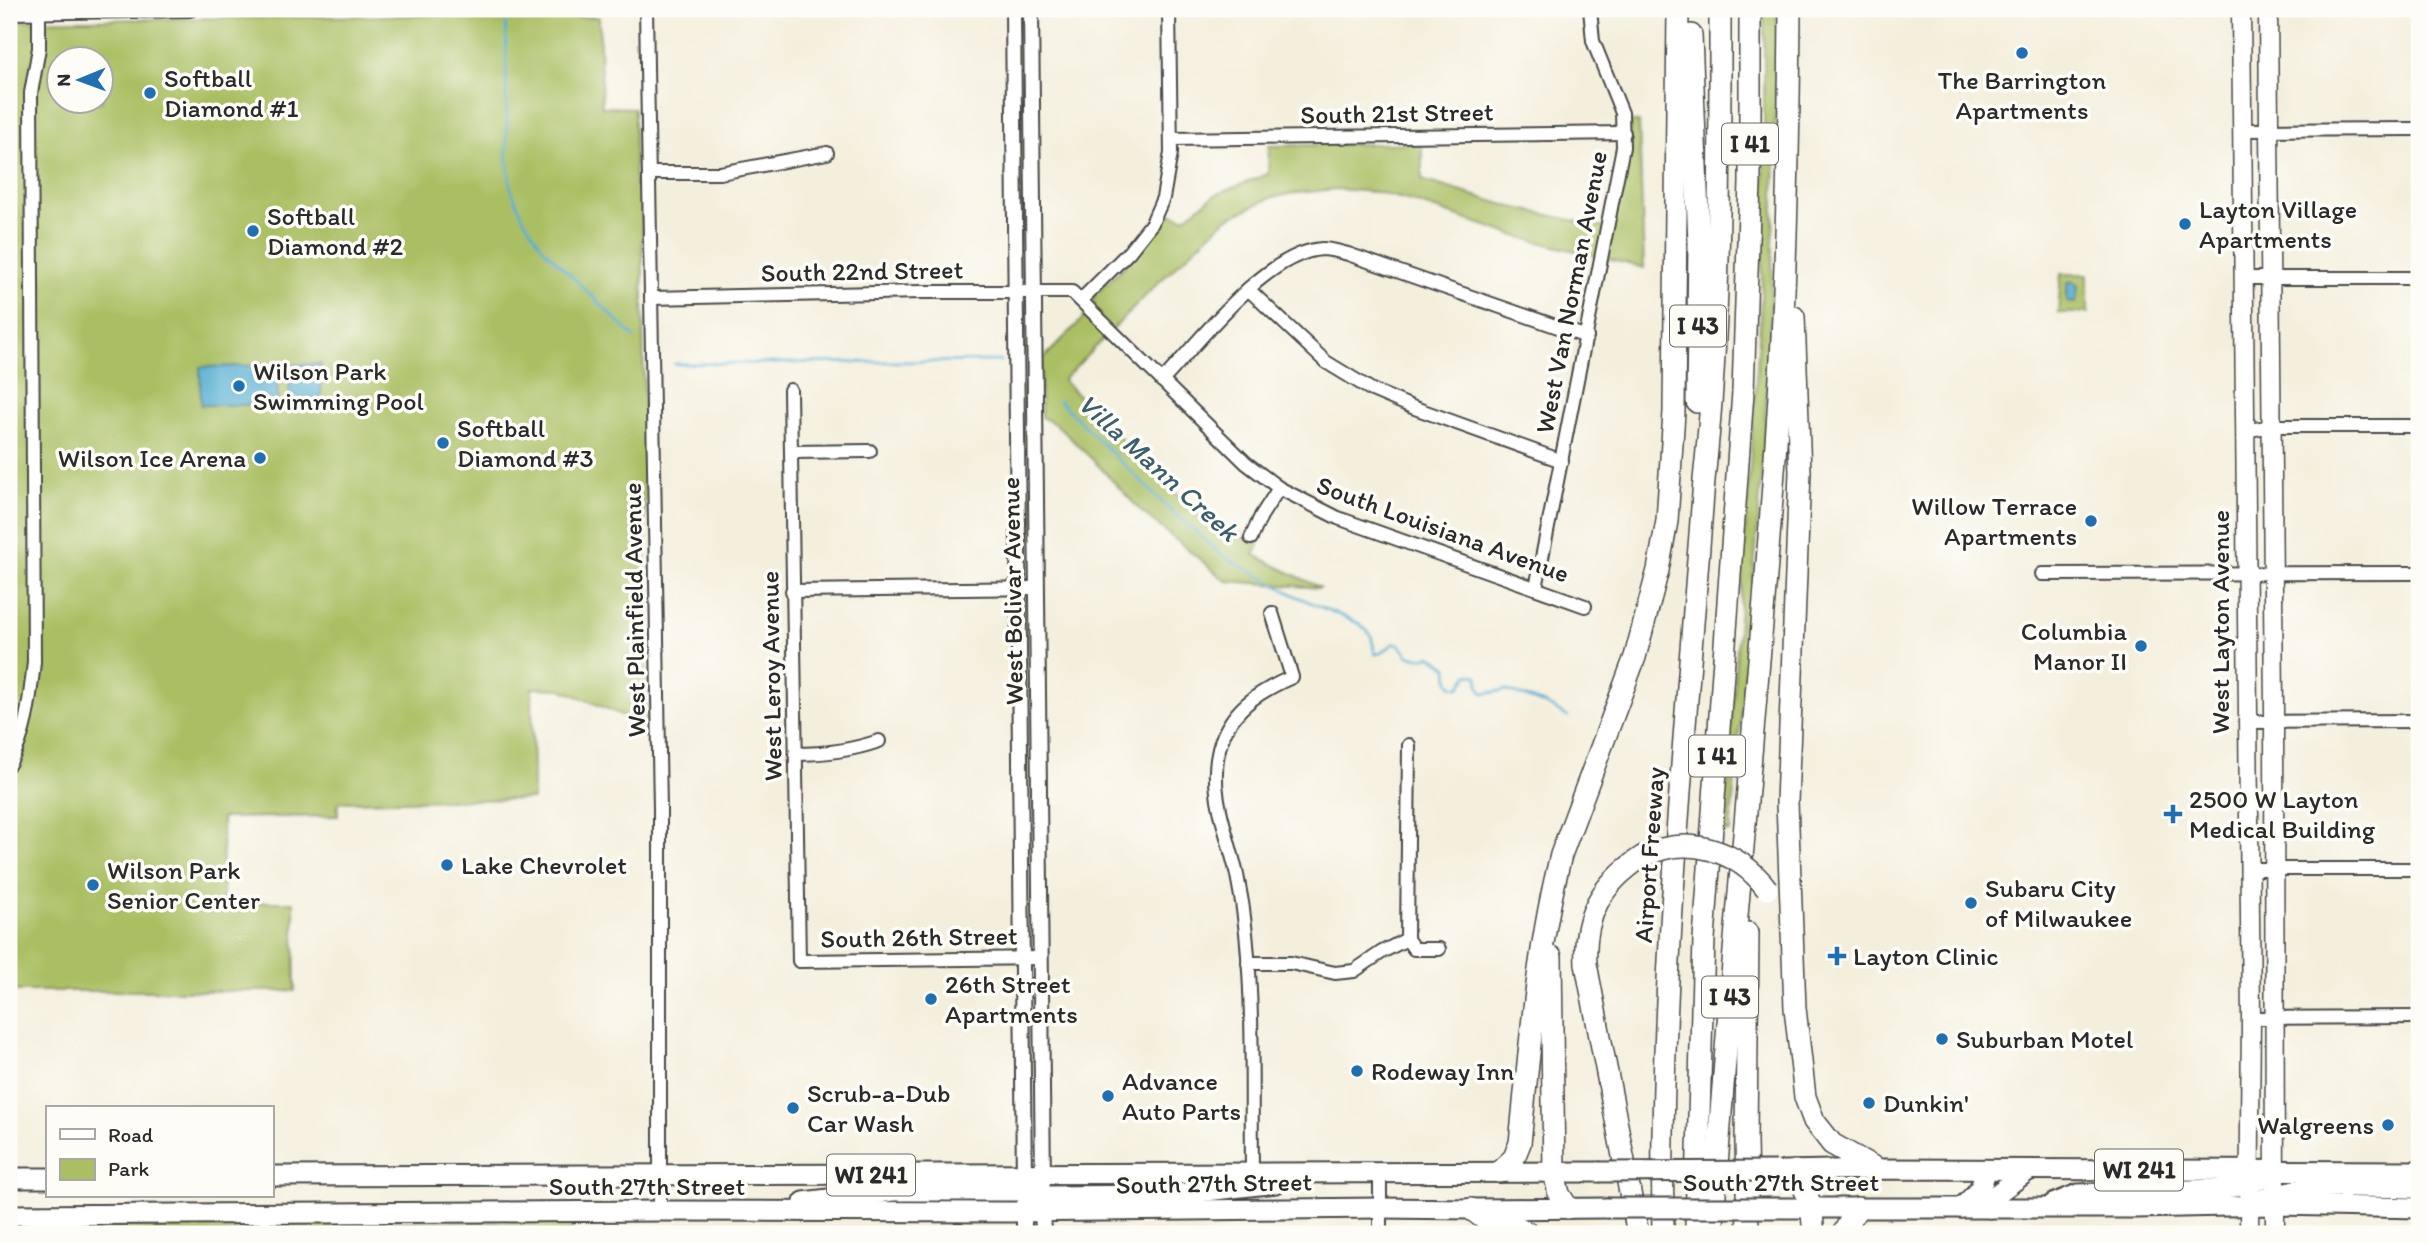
<svg xmlns="http://www.w3.org/2000/svg" width="2428" height="1243" viewBox="0 0 2428 1243" font-family="Itim,sans-serif">
<rect width="100%" height="100%" fill="#fdfcf7"/>
<filter id="ink" filterUnits="userSpaceOnUse"><feTurbulence type="fractalNoise" baseFrequency=".0143" numOctaves="2"/><feDisplacementMap in="SourceGraphic" scale="14" xChannelSelector="R" yChannelSelector="G"/><feConvolveMatrix kernelMatrix="1 2 1 2 8 2 1 2 1" color-interpolation-filters="sRGB"/></filter>
<filter id="wash" filterUnits="userSpaceOnUse"><feTurbulence type="fractalNoise" baseFrequency=".00686" numOctaves="4" result="noise"/><feDisplacementMap in="SourceGraphic" scale="28" xChannelSelector="R" yChannelSelector="G"/><feGaussianBlur stdDeviation="1.57" result="paint"/><feColorMatrix in="noise" values="0 0 0 0 0 0 0 0 0 0 0 0 0 0 0 0 0 1.4 0 .05"/><feComposite in="paint" operator="in"/></filter>
<g filter="url(#wash)">
<rect width="100%" height="100%" fill="#f4efdd"/>
<g fill="#aabf63" stroke="#6a7547" stroke-width="2" fill-rule="evenodd">
<path d="M1764 9H1777C1775 123 1775 238 1769 352 1761 512 1745 672 1730 832H1724L1760 323 1764 222Z"/>
<path d="M519 14 520 18 599 17 602 107 634 108 635 186 642 187 647 726 561 689 532 688 533 799 338 802V816L222 818 223 902H294L295 991H9V21ZM60 60H102V102H60Z"/>
<path d="M1630 122H1639L1644 268 1519 237 1411 201 1376 192 1336 189 1289 194 1270 198 1226 219 1157 284 1063 380 1155 474 1231 543 1240 532 1244 540 1255 543 1257 540H1261L1254 555 1321 588 1226 581 1141 511 1097 464 1057 425 1041 417V361L1095 306 1093 299 1095 295 1151 239 1164 211 1184 218 1215 195 1268 174 1269 146 1422 143V180L1512 207 1613 229 1630 147Z"/>
<path d="M2061 274H2088V313H2058Z"/>
<path d="M572 1221V1234H9V1223Z"/>
</g>
<g fill="#54aed1" stroke="#406c7e" stroke-width="2">
<path d="M2071 281 2078 285 2076 303 2067 302V285Z"/>
<path d="M321 364V403L290 404 289 365Z"/>
<path d="M277 365 278 405H201L200 367Z"/>
</g>
<g fill="none" stroke-linecap="round" stroke-linejoin="round">
<g stroke="#54aed1" stroke-width="2.5">
<path d="M506 24 507 155 511 189 524 219 543 248 634 337"/>
<path d="M674 364 1000 361"/>
<path d="M1059 401 1165 505 1216 550 1232 561 1298 597 1360 624 1371 635 1375 654 1382 653 1394 643 1399 644 1409 656 1420 658 1431 656 1448 667 1449 682 1453 686 1460 687 1469 674 1478 676 1479 687 1484 694 1506 690 1547 705 1568 717"/>
</g>
</g>
</g>
<g filter="url(#ink)">
<g fill="none" stroke-linecap="round" stroke-linejoin="round">
<defs>
<g id="minor">
<path d="M646 9 660 809V1211"/>
<path d="M2243 130 2419 129"/>
<path d="M1171 139 1624 133"/>
<path d="M649 173H720L827 153"/>
<path d="M2244 278H2419"/>
<path d="M1248 289 1326 362 1372 390 1412 407 1562 461"/>
<path d="M652 298 922 292H1072L1246 463 1279 488 1338 518 1585 606"/>
<path d="M1081 300 1129 252 1152 223 1163 198 1171 153 1169 9"/>
<path d="M1162 381C1200 341 1265 253 1322 249 1330 249 1340 252 1348 254L1587 337"/>
<path d="M790 390 799 961 1041 958"/>
<path d="M2245 431 2271 426H2419"/>
<path d="M791 452 870 451"/>
<path d="M1251 538 1261 516 1279 488"/>
<path d="M2042 574 2419 573"/>
<path d="M1536 588 1623 147 1622 113 1593 41 1590 9"/>
<path d="M792 591 1037 588"/>
<path d="M2247 722 2419 721"/>
<path d="M1409 745 1407 939 1414 949H1439"/>
<path d="M795 754C825 754 850 751 879 741"/>
<path d="M9 764C27 733 30 697 34 662L31 93 39 48V9"/>
<path d="M2249 869H2419"/>
<path d="M1248 963H1291L1335 973 1354 971 1382 952 1407 939"/>
<path d="M2251 1018 2419 1017"/>
<path d="M1380 1172V1234"/>
<path d="M1252 1173C1251 1093 1254 1013 1246 933 1244 913 1241 894 1237 875 1228 834 1208 791 1219 749 1229 710 1258 692 1292 677L1272 613"/>
</g>
<g id="tertiary">
<path d="M1013 9 1024 1183"/>
<path d="M1031 9 1043 1183"/>
<path d="M9 12 190 9"/>
<path d="M1024 1204V1234"/>
<path d="M1042 1204 1043 1234"/>
</g>
<g id="secondary">
<path d="M2241 9 2251 1018 2249 1234"/>
<path d="M2268 9 2274 709 2275 1234"/>
</g>
<g id="primary">
<path d="M1784 1171 1877 1169 2419 1171"/>
<path d="M271 1176 1599 1172"/>
<path d="M9 1178H47"/>
<path d="M2258 1201C2294 1181 2376 1188 2419 1188"/>
<path d="M804 1202 893 1191H1016L1030 1187 1043 1173"/>
<path d="M2053 1204 2078 1194 2218 1189 2249 1184 2267 1176"/>
<path d="M1776 1208H2136L2274 1205 2419 1208"/>
<path d="M1961 1208C1974 1196 1983 1188 1986 1170"/>
<path d="M1989 1208 1994 1196 2029 1170"/>
<path d="M1023 1212 1032 1201 1042 1196 1171 1195 1276 1183"/>
<path d="M9 1215 660 1211 1011 1212 1380 1208 1471 1209 1607 1208"/>
</g>
<g id="motorway">
<path d="M1691 35 1699 243 1697 402"/>
<path d="M1794 317 1800 472 1787 802 1795 1008 1805 1097 1814 1121 1832 1144 1877 1169"/>
<path d="M1748 933 1746 1141 1748 1234"/>
<path d="M1551 957 1554 1172 1559 1194 1568 1208"/>
<path d="M1795 1171C1808 1193 1814 1209 1813 1234"/>
<path d="M1499 1172 1514 1158 1520 1143C1530 1046 1537 949 1561 855L1635 657 1658 570 1667 521 1674 412 1678 9"/>
<path d="M1471 1209 1487 1221 1511 1223 1529 1234"/>
<path d="M1638 1234 1586 964C1583 916 1601 884 1642 857"/>
<path d="M1663 1234C1659 983 1686 731 1704 480 1721 323 1720 166 1720 9"/>
<path d="M1699 1234 1696 1224 1704 939 1743 392 1750 182V9"/>
<path d="M1710 1234 1713 1224C1730 963 1758 704 1776 443 1786 299 1789 153 1790 9"/>
<path d="M1843 1234 1857 1208"/>
</g>
</defs>
<use href="#minor" stroke="#494846" stroke-width="16"/>
<use href="#tertiary" stroke="#494846" stroke-width="18"/>
<use href="#secondary" stroke="#494846" stroke-width="21"/>
<use href="#primary" stroke="#494846" stroke-width="23"/>
<use href="#motorway" stroke="#494846" stroke-width="24"/>
<use href="#minor" stroke="#fff" stroke-width="12"/>
<use href="#tertiary" stroke="#fff" stroke-width="14"/>
<use href="#secondary" stroke="#fff" stroke-width="18"/>
<use href="#primary" stroke="#fff" stroke-width="19"/>
<use href="#motorway" stroke="#fff" stroke-width="21"/>
<defs>
<g id="primary-bridge">
<path d="M1599 1172 1776 1171"/>
<path d="M1607 1208H1776"/>
</g>
<path id="motorway-bridge" d="M1642 857C1686 834 1737 849 1767 889"/>
</defs>
<use href="#primary-bridge" stroke="#494846" stroke-width="23" stroke-linecap="butt"/>
<use href="#motorway-bridge" stroke="#494846" stroke-width="24" stroke-linecap="butt"/>
<use href="#primary-bridge" stroke="#fff" stroke-width="19"/>
<use href="#motorway-bridge" stroke="#fff" stroke-width="21"/>
</g>
</g>
<g fill="#1f6fb2" stroke="#fdfcf7" stroke-width="2.5">
<circle cx="2022" cy="53" r="7"/>
<circle cx="150" cy="93" r="7"/>
<circle cx="2185" cy="224" r="7"/>
<circle cx="253" cy="231" r="7"/>
<circle cx="239" cy="386" r="7"/>
<circle cx="443" cy="443" r="7"/>
<circle cx="260" cy="458" r="7"/>
<circle cx="2091" cy="521" r="7"/>
<circle cx="2141" cy="646" r="7"/>
<path d="M2169.5 803.5h7v7h7v7h-7v7h-7v-7h-7v-7h7z"/>
<circle cx="447" cy="865" r="7"/>
<circle cx="93" cy="885" r="7"/>
<circle cx="1971" cy="903" r="7"/>
<path d="M1833.5 945.5h7v7h7v7h-7v7h-7v-7h-7v-7h7z"/>
<circle cx="931" cy="999" r="7"/>
<circle cx="1942" cy="1039" r="7"/>
<circle cx="1357" cy="1071" r="7"/>
<circle cx="1108" cy="1096" r="7"/>
<circle cx="1869" cy="1103" r="7"/>
<circle cx="793" cy="1108" r="7"/>
<circle cx="2388" cy="1125" r="7"/>
</g>
<g text-anchor="middle" stroke-width="7" stroke-linejoin="round" paint-order="stroke">
<g fill="#fdfcf7" stroke="#6a6a68" stroke-width="2">
<rect x="1722" y="123.5" width="56" height="41" rx="5"/>
<rect x="1670" y="305.5" width="56" height="41" rx="5"/>
<rect x="1689" y="735.5" width="56" height="41" rx="5"/>
<rect x="1702" y="976.5" width="56" height="41" rx="5"/>
<rect x="2095" y="1149.5" width="88" height="41" rx="5"/>
<rect x="827" y="1154.5" width="88" height="41" rx="5"/>
</g>
<g font-size="24" font-weight="bold" fill="#2b2b2b">
<text x="1750" y="152">I 41</text>
<text x="1698" y="334">I 43</text>
<text x="1717" y="764">I 41</text>
<text x="1730" y="1005">I 43</text>
<text x="2139" y="1178">WI 241</text>
<text x="871" y="1183">WI 241</text>
</g>
<g font-size="26" fill="#2b2b2b" stroke="#fdfcf7" text-anchor="start">
<text x="164" y="87">Softball<tspan x="164" dy="30">Diamond #1</tspan></text>
<text x="2022" y="89" text-anchor="middle">The Barrington<tspan x="2022" dy="30">Apartments</tspan></text>
<text x="2199" y="218">Layton Village<tspan x="2199" dy="30">Apartments</tspan></text>
<text x="267" y="225">Softball<tspan x="267" dy="30">Diamond #2</tspan></text>
<text x="253" y="380">Wilson Park<tspan x="253" dy="30">Swimming Pool</tspan></text>
<text x="457" y="437">Softball<tspan x="457" dy="30">Diamond #3</tspan></text>
<text x="246" y="467" text-anchor="end">Wilson Ice Arena</text>
<text x="2077" y="515" text-anchor="end">Willow Terrace<tspan x="2077" dy="30">Apartments</tspan></text>
<text x="2127" y="640" text-anchor="end">Columbia<tspan x="2127" dy="30">Manor II</tspan></text>
<text x="2189" y="808">2500 W Layton<tspan x="2189" dy="30">Medical Building</tspan></text>
<text x="461" y="874">Lake Chevrolet</text>
<text x="107" y="879">Wilson Park<tspan x="107" dy="30">Senior Center</tspan></text>
<text x="1985" y="897">Subaru City<tspan x="1985" dy="30">of Milwaukee</tspan></text>
<text x="1853" y="965">Layton Clinic</text>
<text x="945" y="993">26th Street<tspan x="945" dy="30">Apartments</tspan></text>
<text x="1956" y="1048">Suburban Motel</text>
<text x="1371" y="1080">Rodeway Inn</text>
<text x="1122" y="1090">Advance<tspan x="1122" dy="30">Auto Parts</tspan></text>
<text x="807" y="1102">Scrub-a-Dub<tspan x="807" dy="30">Car Wash</tspan></text>
<text x="1883" y="1112">Dunkin'</text>
<text x="2374" y="1134" text-anchor="end">Walgreens</text>
</g>
<g font-size="26" fill="#2b2b2b" stroke="#fdfcf7">
<text transform="translate(1397 113) rotate(-1)" y="9">South 21st Street</text>
<text transform="translate(862 271) rotate(-1)" y="9">South 22nd Street</text>
<text transform="translate(1571 292) rotate(-79)" y="9">West Van Norman Avenue</text>
<text transform="translate(1443 529) rotate(20)" y="9">South Louisiana Avenue</text>
<text transform="translate(1012 591) rotate(-91)" y="9">West Bolivar Avenue</text>
<text transform="translate(634 610) rotate(-91)" y="9">West Plainfield Avenue</text>
<text transform="translate(2220 622) rotate(-90)" y="9">West Layton Avenue</text>
<text transform="translate(771 676) rotate(-91)" y="9">West Leroy Avenue</text>
<text transform="translate(1649 855) rotate(-86)" y="9">Airport Freeway</text>
<text transform="translate(919 937) rotate(-1)" y="9">South 26th Street</text>
<text x="1781" y="1191">South 27th Street</text>
<text transform="translate(1214 1183) rotate(-1)" y="9">South 27th Street</text>
<text x="647" y="1195">South 27th Street</text>
</g>
<g font-size="28" font-style="italic" fill="#3b5f6d" stroke="#fdfcf7">
<text transform="translate(1159 467) rotate(42)" y="10">Villa Mann Creek</text>
</g>
</g>
<rect width="2428" height="1243" fill="none" stroke="#fdfcf7" stroke-width="35"/>
<rect x="46" y="1106" width="228" height="91" fill="#fdfcf7" stroke="#a9a8a5" stroke-width="2"/>
<rect x="60" y="1129" width="35" height="10" fill="#ffffff" stroke="#a9a8a5" stroke-width="2"/>
<text x="108" y="1142" font-size="21" fill="#2b2b2b">Road</text>
<rect x="60" y="1159" width="35" height="21" fill="#aabf63" stroke="#a9a8a5" stroke-width="2"/>
<text x="108" y="1176" font-size="21" fill="#2b2b2b">Park</text>
<g transform="translate(80 80) rotate(269)"><circle r="33" fill="#fdfcf7" stroke="#a9a8a5" stroke-width="2"/>
<path d="M0-5L12 26L0 18L-12 26Z" fill="#1f6fb2"/>
<text y="-10" font-size="19" font-weight="bold" text-anchor="middle" fill="#2b2b2b">N</text>
</g>
</svg>
